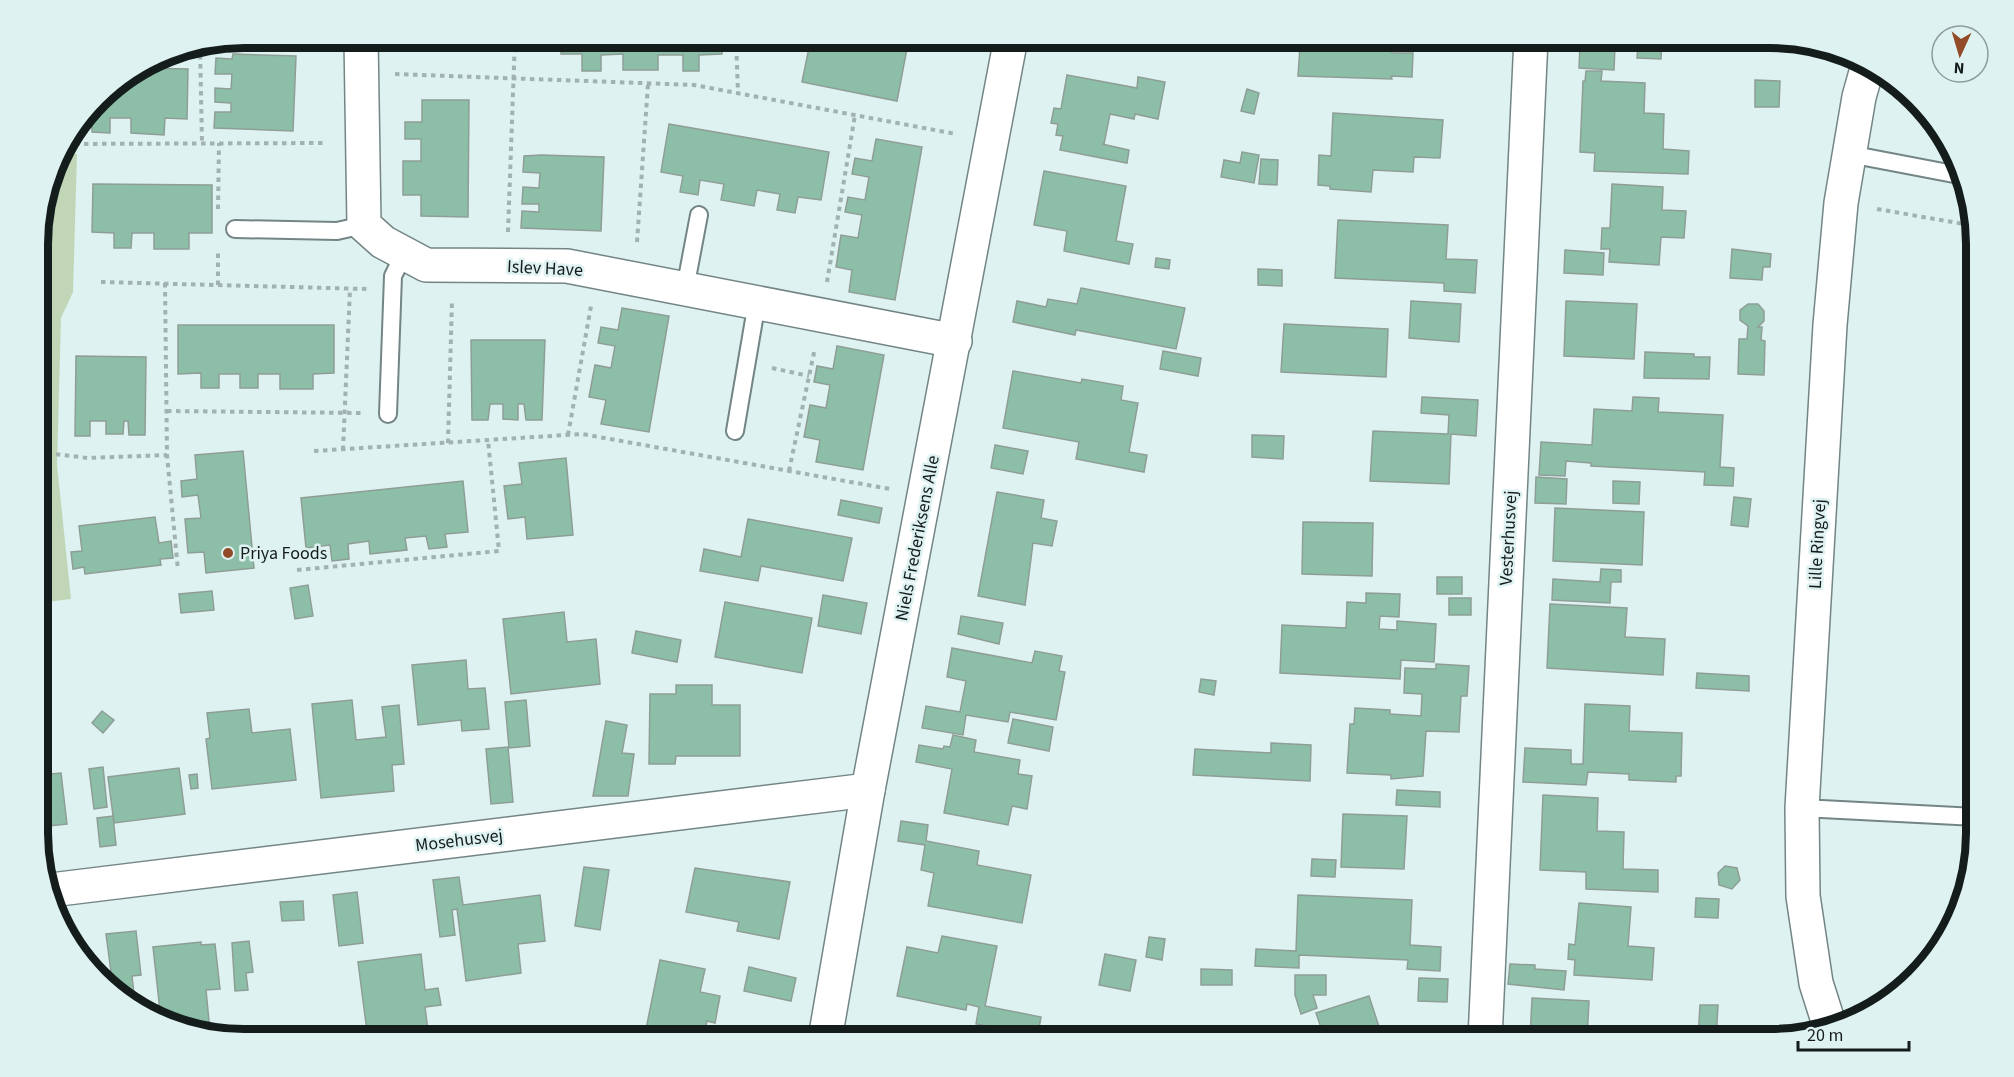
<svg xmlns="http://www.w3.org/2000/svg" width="2014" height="1077" viewBox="0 0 2014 1077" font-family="'Source Sans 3',sans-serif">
<rect width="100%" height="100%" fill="#def2f1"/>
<path fill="#c1d6b6" d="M59 154H77L73 292 61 318 57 465 71 599 39 603 38 230Z"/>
<g fill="#8dbfa8" stroke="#8e9e96" stroke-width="1.5">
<path d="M561 38H722V54L699 55V71H683V55H658V70H623V54L601 55V71H582V54H561Z"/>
<path d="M811 38H855L854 42 879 47 880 38H909L897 101 802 82Z"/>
<path d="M1113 38H1160L1158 47Z"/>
<path d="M1288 38H1393L1392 53H1413L1412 77 1391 76 1392 79 1298 76 1300 47H1288Z"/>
<path d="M1602 38H1662L1661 59 1637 58 1638 45 1602 43Z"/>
<path d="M1580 44 1615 46 1614 70 1579 68Z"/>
<path d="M233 54 296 56 293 131 214 128 215 112H231V103L215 102V88L231 89 232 74H215L216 58 232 59Z"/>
<path d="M142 68 188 69 187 119 165 118 164 135 131 133V118H110V133L92 132V117H86L108 89Z"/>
<path d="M1586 71H1602L1601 81 1645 83 1644 113 1664 114 1663 149 1689 151 1688 174 1594 171 1595 153 1580 152 1583 81H1585Z"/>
<path d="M1067 75 1137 88 1138 77 1165 82 1158 119 1135 114 1134 119 1110 114 1104 144H1102L1129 150 1127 163 1060 150 1063 136 1056 135 1058 124 1051 123 1054 108 1061 109Z"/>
<path d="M1755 80 1780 81 1779 107H1755Z"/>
<path d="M1247 89 1259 93 1254 114 1241 111Z"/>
<path d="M422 100H469L468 217 421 216V195H403V161H421V139H405V122H422Z"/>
<path d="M1333 113 1443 120 1440 158 1414 157 1413 172 1373 170 1371 192 1330 189V186L1318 185 1319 155 1331 156Z"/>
<path d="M669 124 829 152 821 200 798 197 795 213 777 210 780 194 757 190 754 206 721 200 724 184 700 180 698 195 680 192 683 176 661 172Z"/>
<path d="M876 139 922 147 895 300 849 292 852 270 836 267 841 235 858 238 862 215 845 212 848 197 865 200 869 177 852 174 855 158 872 161Z"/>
<path d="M1242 152 1259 155 1254 183 1221 177 1224 160 1240 163Z"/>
<path d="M541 155 604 157 601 231 521 228 522 211 539 212V204H522L523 187 539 188 540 173 523 172 524 156Z"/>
<path d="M1261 159 1278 160 1277 185 1259 184Z"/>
<path d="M1044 171 1126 186 1116 241 1133 244 1129 264 1064 251 1067 231 1034 225Z"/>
<path d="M93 184 212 185V233H189V249H154V233H132L131 248H114V233L92 232Z"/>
<path d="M1612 184 1663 187 1662 210 1686 211 1684 238 1661 237 1659 265 1609 262 1610 249H1601L1602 228H1610Z"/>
<path d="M1338 220 1448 225 1446 259 1477 260 1475 293 1444 291V283L1335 278Z"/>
<path d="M1732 249 1771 254 1770 267H1763L1762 280 1730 278Z"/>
<path d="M1565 250 1604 253 1603 275 1564 273Z"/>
<path d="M1156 258 1170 260 1169 269 1155 267Z"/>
<path d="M1258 269 1282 270V286L1258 285Z"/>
<path d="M1081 288 1185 308 1176 349 1076 330 1075 335 1013 322 1017 301 1046 307 1048 299 1077 304Z"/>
<path d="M1411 301 1461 304 1459 342 1409 338Z"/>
<path d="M1566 301 1637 304 1634 359 1564 356Z"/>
<path d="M1748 304H1758L1764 311V321L1758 327H1762L1761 340 1765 341 1764 375 1738 374 1739 339H1747L1748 326 1740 320V310Z"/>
<path d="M622 308 669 316 649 432 601 424 606 400 589 397 595 365 611 368 615 346 598 343 601 327 618 330Z"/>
<path d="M1284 324 1388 329 1386 377 1281 372Z"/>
<path d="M178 325H334V373L313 374V389H280V374H258V388H240V374H219V388H201V373L178 374Z"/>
<path d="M471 340H545L542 420H526L524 404H518V420L503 419V404H490L488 420H472Z"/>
<path d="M837 346 884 355 863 470 816 462 820 440 804 437 810 405 826 408 830 385 814 382 817 366 833 369Z"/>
<path d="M1163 351 1201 358 1198 376 1160 369Z"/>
<path d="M1645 352 1694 354V357H1710L1709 379 1644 378Z"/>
<path d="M76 356 146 357 145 435H129L128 421H124L123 434H106V421H90V436H75Z"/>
<path d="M1013 371 1081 383 1082 379 1123 386 1121 400 1138 403 1129 452 1147 455 1144 472 1076 459 1079 442 1003 428Z"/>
<path d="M1422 397 1478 400 1476 436 1451 434 1449 484 1370 481 1373 431 1448 434 1449 415 1421 413Z"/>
<path d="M1633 397 1659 398 1658 412 1723 415 1720 467 1734 468 1733 486 1704 485 1705 472 1591 466V463L1566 461 1565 476 1539 475 1541 442 1592 445 1594 409 1632 411Z"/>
<path d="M1252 435 1284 436 1283 459 1252 457Z"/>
<path d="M995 445 1028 451 1023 474 991 468Z"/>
<path d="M243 451 254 568 206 573 204 552 188 553 185 519 201 518 198 495 182 497 181 481 197 479 195 455Z"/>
<path d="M566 458 573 535 527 539 525 517 508 519 504 486 522 484 519 463Z"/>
<path d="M1536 477 1567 479 1566 504 1535 503Z"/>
<path d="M463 481 468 532 445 534 447 547 429 549 426 536 405 538 407 550 370 554 369 541 348 544 349 559 332 561 330 545 306 548 301 498Z"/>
<path d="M1613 481 1640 482 1639 504 1613 503Z"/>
<path d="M997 492 1044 500 1041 518 1057 521 1052 546 1033 543 1025 605 978 596Z"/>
<path d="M1734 497 1751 499 1748 527 1731 525Z"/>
<path d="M841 500 882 508 879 523 838 515Z"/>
<path d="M1555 508 1644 512 1642 565 1553 561Z"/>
<path d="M155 517 159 543 171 541 173 558 160 559 161 565 85 574 84 567 73 569 71 552 82 551 79 526Z"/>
<path d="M748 519 852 538 843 581 761 566 758 581 700 571 704 549 741 557Z"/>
<path d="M1303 522 1373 523 1372 576 1302 574Z"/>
<path d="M1601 569 1621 570V582H1611L1610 603 1552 600 1553 579 1600 582Z"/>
<rect x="1437" y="577" width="25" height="17"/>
<path d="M308 585 313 616 295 619 290 588Z"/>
<path d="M212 591 214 610 181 613 179 594Z"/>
<path d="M1366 593 1400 594 1399 617 1380 616 1379 629 1397 630V621L1436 624 1434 662 1401 660 1400 679 1280 673 1282 625 1346 628 1347 602 1366 603Z"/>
<path d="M823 595 867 603 861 634 818 626Z"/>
<rect x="1449" y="598" width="22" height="17"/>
<path d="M725 602 812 618 802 673 715 657Z"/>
<path d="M1550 604 1627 608 1625 637 1665 639 1663 675 1547 668Z"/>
<path d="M564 612 567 642 596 639 600 684 511 694 503 619Z"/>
<path d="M961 616 1003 623 999 644 958 634Z"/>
<path d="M636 631 681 640 677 662 632 653Z"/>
<path d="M952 648 1032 663 1035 651 1062 656 1059 671 1065 672 1056 720 1010 712 1008 722 966 715 963 735 922 728 926 706 960 712 966 681 947 677Z"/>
<path d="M466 660 468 689 485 688 489 729 462 731 461 720 418 725 412 665Z"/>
<path d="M1436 664 1469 666 1467 696H1461L1459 732 1426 731 1423 776 1391 779V775L1347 773 1350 724H1354L1355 708 1390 710V714L1421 716 1422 694 1404 693 1405 668 1436 669Z"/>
<path d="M1697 673 1749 676V691L1696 688Z"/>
<path d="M1201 679 1216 681 1214 695 1199 692Z"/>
<path d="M676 685H712V705H740V756H676L675 764H649L650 694H676Z"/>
<path d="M352 700 356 740 386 737 382 707 399 705 404 764 392 765 394 791 321 798 312 704Z"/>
<path d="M526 700 530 746 509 748 505 702Z"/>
<path d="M1585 704 1630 706 1629 731 1682 733 1681 776H1676V782L1629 780V774L1588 772 1586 785 1523 782 1525 748 1571 750V764H1583Z"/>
<path d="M249 709 252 733 290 729 296 780 212 789 206 739 210 738 207 713Z"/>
<path d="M102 711 114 720 103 733 92 723Z"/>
<path d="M1013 719 1053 727 1049 751 1008 743Z"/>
<path d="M606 721 627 725 622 753 634 754 628 796H593Z"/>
<path d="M953 735 976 740 974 752 1020 760 1018 774 1032 776 1027 809 1012 806 1008 825 944 813 952 769 916 762 919 745 943 749 944 746 950 747Z"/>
<path d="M1271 743 1311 745 1310 781 1193 775 1195 749 1271 753Z"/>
<path d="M508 747 513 802 491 804 486 749Z"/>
<path d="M103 767 107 807 94 809 89 769Z"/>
<path d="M179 768 185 814 114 823 108 777Z"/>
<path d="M61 773 67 824 39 827V775Z"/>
<path d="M197 774 198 788 191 789 189 775Z"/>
<path d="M1397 790 1440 792V807L1396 805Z"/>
<path d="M1543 795 1598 798 1597 831 1624 832 1623 869 1658 870V892L1586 889V872L1540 870Z"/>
<path d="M1343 814 1407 816 1404 869 1341 867Z"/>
<path d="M113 816 116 845 100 847 97 818Z"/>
<path d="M901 821 928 825 926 841 979 851 977 865 1031 875 1022 923 928 906 934 873 921 870 925 845 898 841Z"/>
<path d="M1312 859 1336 860 1335 877 1311 876Z"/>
<path d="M1725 866 1737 868 1740 880 1732 889 1719 885 1718 873Z"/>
<path d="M584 867 609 870 600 930 575 926Z"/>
<path d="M695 868 790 882 779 939 737 931 739 922 686 912Z"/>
<path d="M459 877 463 905 540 895 545 941 518 944 521 973 466 981 457 909 452 910 455 935 440 937 433 880Z"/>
<path d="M357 892 363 943 339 946 333 895Z"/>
<path d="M1298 895 1412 900 1410 945 1441 947 1440 971 1407 969 1408 960 1299 955V968L1255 966 1256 949 1296 951Z"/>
<path d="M1696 898 1719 899 1718 918 1695 917Z"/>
<path d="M303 901 304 920 282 921 280 902Z"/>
<path d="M1579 903 1631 907 1628 946 1654 948 1652 980 1574 975 1575 960 1568 959 1569 944 1575 945Z"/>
<path d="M136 931 141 975 132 976 135 1003 102 973 111 972 106 934Z"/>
<path d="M942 936 997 946 985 1006 1041 1017 1038 1034 976 1024 979 1007 967 1004 966 1010 897 996 907 947 938 953Z"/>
<path d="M1149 937 1165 939 1162 960 1146 957Z"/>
<path d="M249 941 253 972 246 973 248 990 235 991 232 943Z"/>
<path d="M201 942V945L215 944 220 989 206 990 210 1031 161 1020 153 947Z"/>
<path d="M421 954 425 990 438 988 441 1005 425 1007 429 1039H441H368L358 962Z"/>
<path d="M1105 954 1136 960 1130 991 1099 985Z"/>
<path d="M660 960 705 969 700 992 720 996 715 1023 707 1021 703 1039H672L645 1034Z"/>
<path d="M1510 964 1535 965V969L1566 971 1564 990 1508 984Z"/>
<path d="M749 967 796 978 791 1001 744 991Z"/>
<path d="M1201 969 1232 970V985H1201Z"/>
<path d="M1295 975H1326V995H1313L1317 1008 1301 1014 1295 995Z"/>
<path d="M1419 978 1448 979 1447 1002 1418 1001Z"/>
<path d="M1369 996 1383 1039H1325L1316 1013Z"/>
<path d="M1532 998 1589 1001 1587 1039H1530Z"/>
<path d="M1700 1005H1718L1716 1039H1698Z"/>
</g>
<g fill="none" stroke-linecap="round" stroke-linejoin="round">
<defs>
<g id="service">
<path d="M1849 154 1959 175"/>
<path d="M235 229 337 231 364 225"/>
<path d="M685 289 699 215"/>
<path d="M388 414 393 276 404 254"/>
<path d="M735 431 757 302"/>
<path d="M1802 808 1976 817"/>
</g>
<g id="minor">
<path d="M361 38 364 225 383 242 426 265 567 266 955 341"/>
<path d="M51 890 868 790"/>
<path d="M825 1039 868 790 1011 38"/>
<path d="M1485 1039 1531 38"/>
</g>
<path id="tertiary" d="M1829 1024 1816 983 1803 896 1802 808 1830 325 1841 203 1859 97 1868 65"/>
</defs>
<use href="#service" stroke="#738585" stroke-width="20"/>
<use href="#minor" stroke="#738585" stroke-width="36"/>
<use href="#tertiary" stroke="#738585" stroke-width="36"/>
<g stroke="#a2b2b1" stroke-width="4" stroke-dasharray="4.5 4.5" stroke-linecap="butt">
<path d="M736 38 738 93"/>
<path d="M200 46 202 143"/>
<path d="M395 74 694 85 956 134"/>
<path d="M66 144 326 143"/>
<path d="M218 209 219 143"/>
<path d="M1877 209 1975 226"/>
<path d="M508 232 515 38"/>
<path d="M637 242 648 84"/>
<path d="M101 282 367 289"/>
<path d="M827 282 855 115"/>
<path d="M165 283 167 455 178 570"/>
<path d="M218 285V249"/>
<path d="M772 368 809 376"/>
<path d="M167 411 361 413"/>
<path d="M568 435 591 306"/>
<path d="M448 443 452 300"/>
<path d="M343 450 350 289"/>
<path d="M314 451 582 434 890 489"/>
<path d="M38 452 88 458 167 455"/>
<path d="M789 471 815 348"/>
<path d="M297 570 499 551 488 440"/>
</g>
<use href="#service" stroke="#fff" stroke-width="16"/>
<use href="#minor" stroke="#fff" stroke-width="33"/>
<use href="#tertiary" stroke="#fff" stroke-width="33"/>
</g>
<circle fill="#924a28" stroke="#def2f1" stroke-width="2" cx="228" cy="553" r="6"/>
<g text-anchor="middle" stroke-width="5" stroke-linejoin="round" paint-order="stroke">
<g font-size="18" fill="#151d1c" stroke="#def2f1">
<text transform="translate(545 268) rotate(3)" y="6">Islev Have</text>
<text transform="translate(917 538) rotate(-79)" y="6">Niels Frederiksens Alle</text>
<text transform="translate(1508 538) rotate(-87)" y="6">Vesterhusvej</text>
<text transform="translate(1817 544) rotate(-87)" y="6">Lille Ringvej</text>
<text transform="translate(459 840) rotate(-7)" y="6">Mosehusvej</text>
</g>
<g font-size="18" fill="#151d1c" stroke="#def2f1" text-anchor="start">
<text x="240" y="559">Priya Foods</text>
</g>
</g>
<path d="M0 0H2014V1077H0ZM244 48H1770A196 196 0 0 1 1966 244V833A196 196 0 0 1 1770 1029H244A196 196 0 0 1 48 833V244A196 196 0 0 1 244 48Z" fill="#def2f1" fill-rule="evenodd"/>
<path fill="none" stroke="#151d1c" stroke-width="8" d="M244 48H1770A196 196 0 0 1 1966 244V833A196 196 0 0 1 1770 1029H244A196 196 0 0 1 48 833V244A196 196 0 0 1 244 48Z"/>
<g transform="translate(1960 54) rotate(184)"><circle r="28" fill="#def2f1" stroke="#8e9d9c" stroke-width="1.5"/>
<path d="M0-4.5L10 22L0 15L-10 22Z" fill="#924a28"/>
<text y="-9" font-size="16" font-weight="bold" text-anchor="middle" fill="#151d1c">N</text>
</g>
<path d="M1798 1041v9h111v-9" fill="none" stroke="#151d1c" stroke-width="3"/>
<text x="1807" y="1041" font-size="18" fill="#151d1c" stroke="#def2f1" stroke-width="4.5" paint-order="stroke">20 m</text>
</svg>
